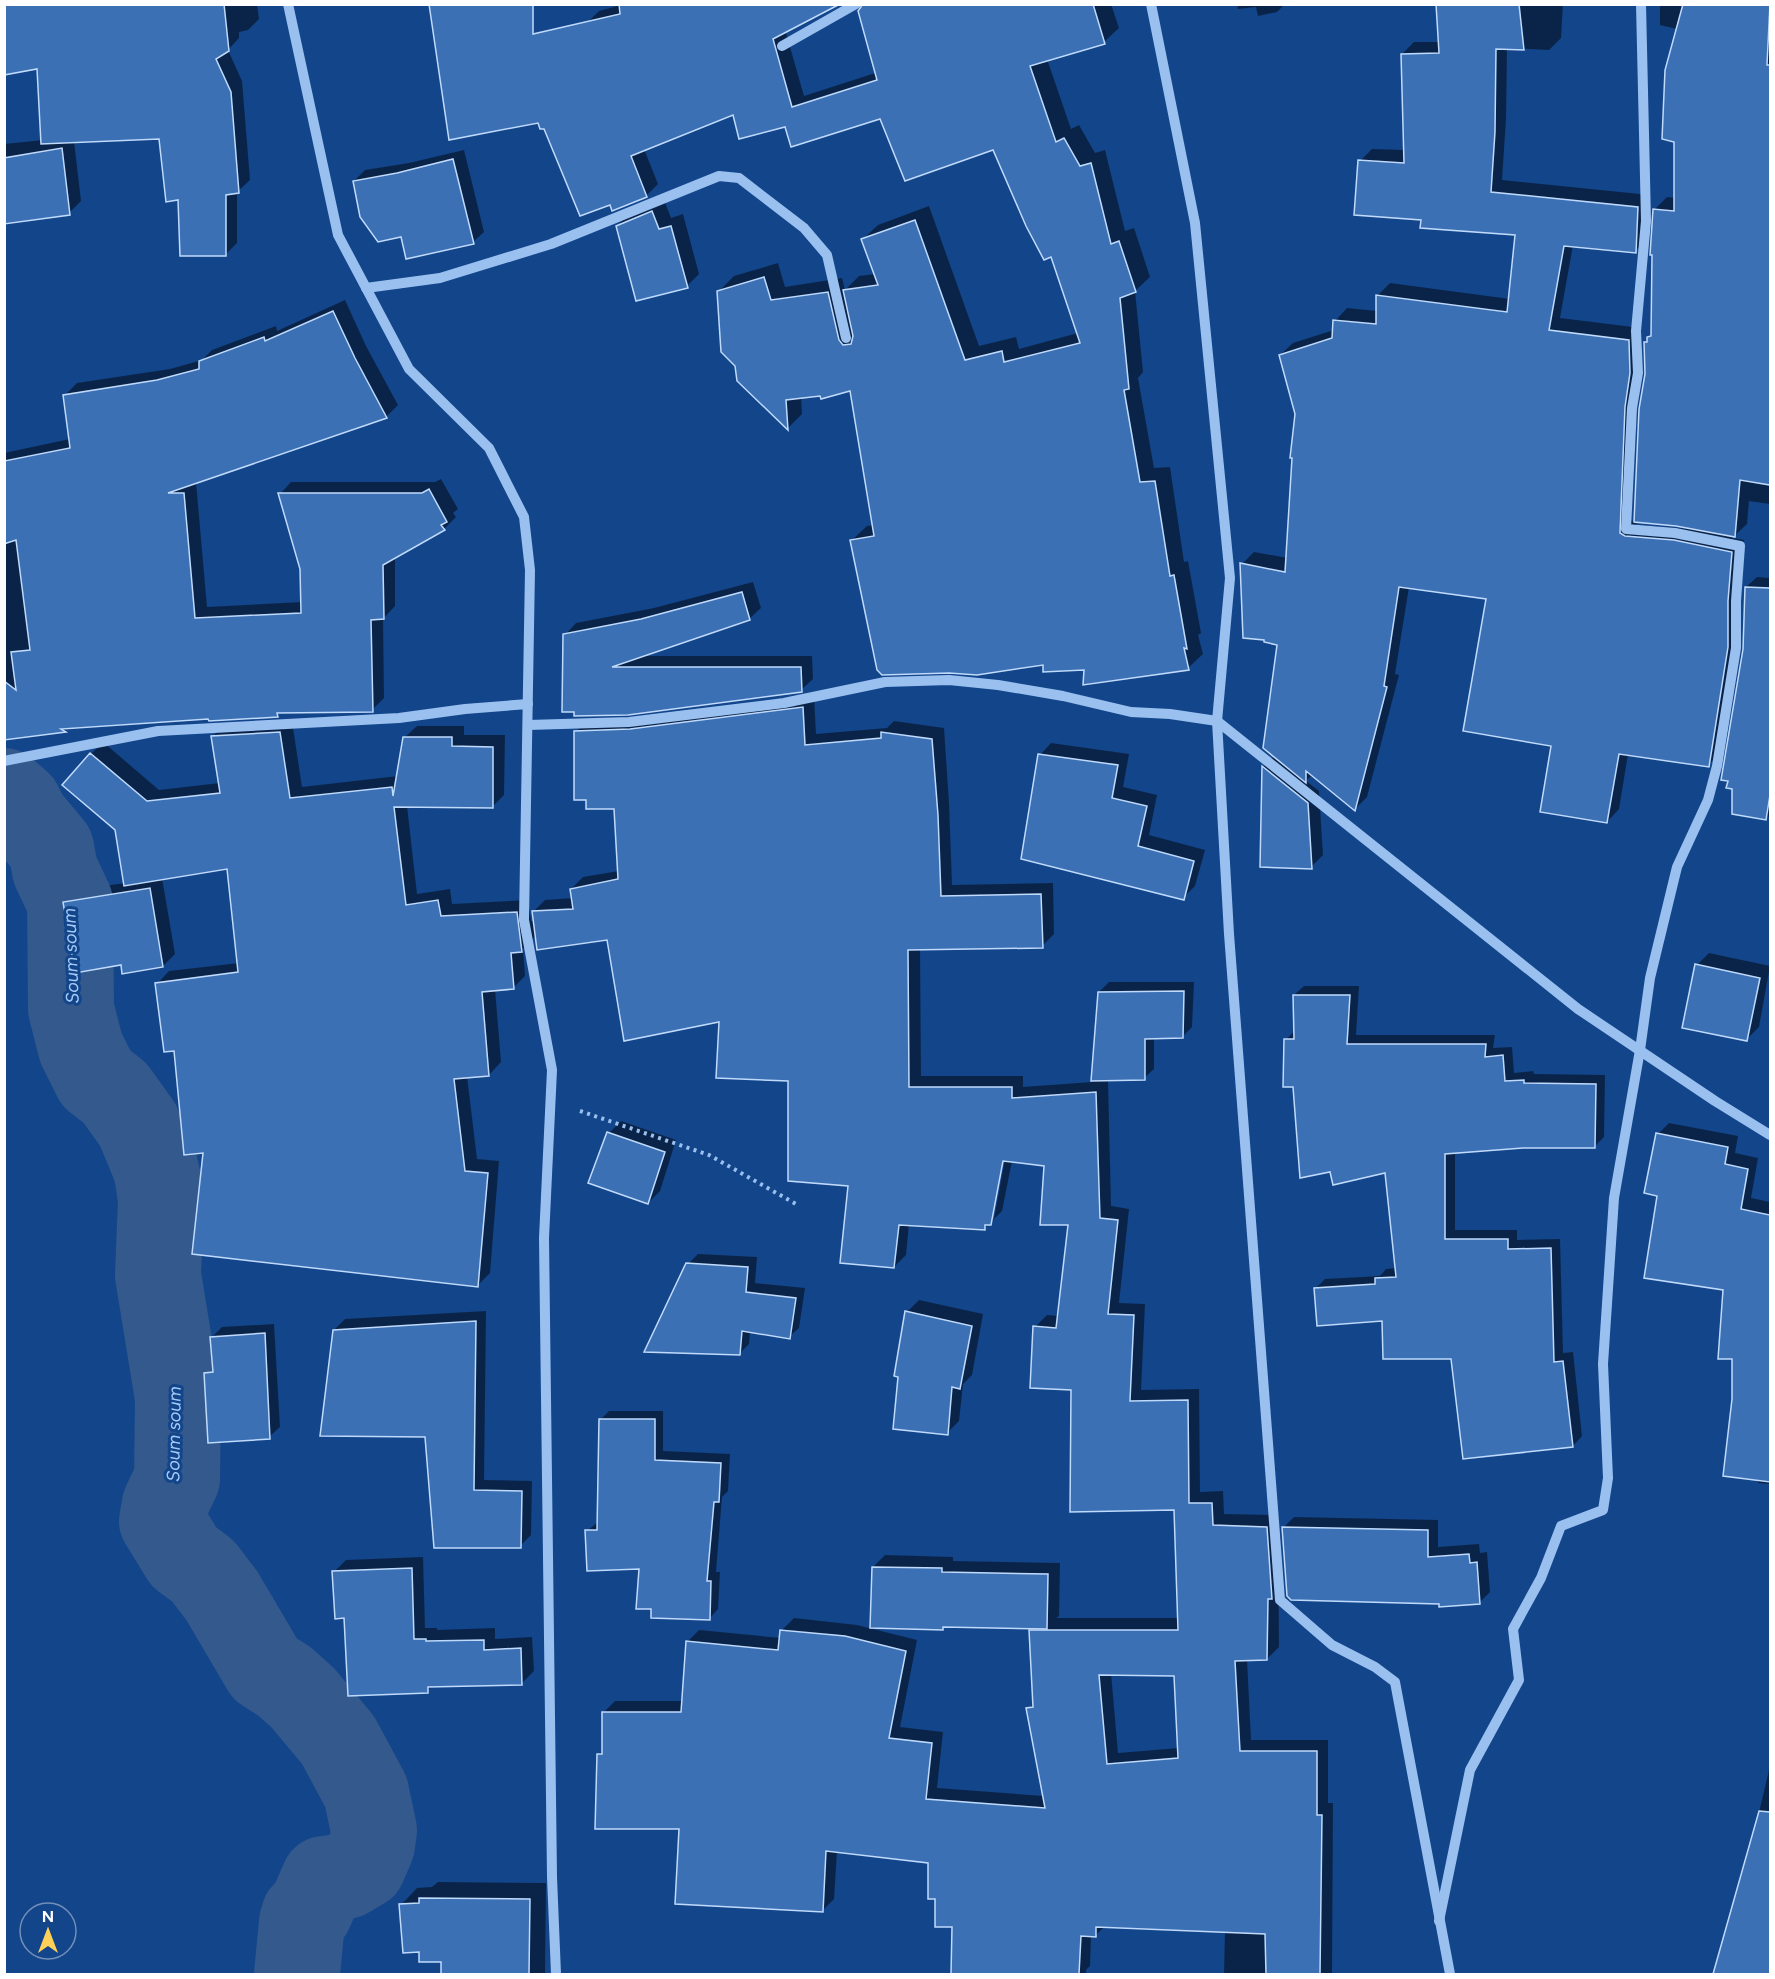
<svg xmlns="http://www.w3.org/2000/svg" width="1775" height="1979" viewBox="0 0 1775 1979" font-family="Figtree,sans-serif">
<rect width="100%" height="100%" fill="#13458a"/>
<g fill="#0007" fill-rule="evenodd">
<path d="M4 4H257L259 19 248 30 239 32V38L228 50 242 81 250 180 237 192V243L225 255 180 199 160 137 74 141 81 201 69 213 4 223V144L43 140 38 68Z"/>
<path d="M321 4H354L321 6Z"/>
<path d="M625 4 778 5 804 96 900 65 916 98 786 125 734 113 644 149 658 184 646 196 518 36 589 25 588 22 599 11Z"/>
<path d="M919 4H1111L1119 28 1104 42 1047 59 1071 129 1079 125 1095 153 1105 150 1125 231 1134 228 1150 277 1135 291 1143 372 1138 378 1154 468 1170 467 1184 562 1188 561 1201 633 1198 635 1203 654 1188 668H1085L1044 664 949 671 852 540 867 526 874 525 851 389 801 397 802 414 788 428 719 291 734 276 778 263 785 287 842 278 845 290 859 276 876 274 863 239 878 225 929 206 979 346 1016 337 1019 349 1078 333 1052 255Z"/>
<path d="M1237 4H1285L1277 12 1258 16 1256 7 1238 9Z"/>
<path d="M1438 4H1563L1561 38 1549 50 1507 48 1506 119 1502 180 1650 195 1647 239 1635 251 1573 245 1560 318 1641 328 1631 520 1638 525 1691 529 1647 374 1646 343 1652 333 1655 209 1667 197 1676 198 1677 29 1660 25V4H1770V504L1749 501 1747 524 1732 538 1744 540 1740 588 1721 753 1708 765 1628 754 1619 809 1607 822 1552 745 1488 598 1409 587 1395 674 1399 675 1367 797 1355 809 1312 775 1306 781 1319 791 1323 855 1311 867 1261 866 1263 767 1275 756 1279 644 1242 564 1254 552 1288 558 1297 414 1280 355 1293 343 1334 330 1335 321 1347 308 1377 311 1378 295 1390 283 1510 299 1517 233 1422 218 1360 161 1372 149 1405 150 1402 54 1414 42H1440Z"/>
<path d="M464 150 484 232 473 242 402 235 354 181 365 170 409 163Z"/>
<path d="M664 200 671 218 683 214 699 274 687 286 617 226 629 214Z"/>
<path d="M345 300 366 346 398 405 386 417 196 482 207 607 302 602 301 569 280 494 291 482H435L441 479 458 509 453 513 456 517 444 529 395 557V606L383 619 384 698 372 710 281 711 277 716 210 717 69 727 65 731 4 739V453L70 439 65 395 77 383 170 369 202 360 212 350 276 326 277 331Z"/>
<path d="M1757 577 1770 578V817L1733 815V787L1745 649 1746 587Z"/>
<path d="M753 582 761 608 749 619 641 656H812L813 679 801 690 628 713 565 635 576 623 654 608Z"/>
<path d="M814 696 816 734 887 728 894 721 944 728 949 803 952 885 1053 883 1054 934 1042 946 920 948 921 1076H1023V1087L1092 1082 1099 992 1109 982H1194L1192 1027 1182 1037H1154V1069L1144 1078 1108 1080 1111 1206 1129 1209 1119 1303 1145 1304 1141 1390 1199 1389 1200 1492 1223 1491 1224 1514 1278 1515 1279 1647 1267 1659H1247L1251 1740H1328V1803H1333L1332 1974H1224L1225 1931 1105 1926 1095 1936H1091L1090 1966 1086 1970V1974H953L954 1926 937 1897 930 1861 837 1851 834 1899 822 1911 681 1828 599 1755 603 1750V1713L615 1701H684L688 1641 699 1630 781 1638 782 1630 794 1618 857 1625 917 1640 900 1727 943 1732 937 1788 1044 1796 1028 1709 1035 1702 1031 1630 1033 1628 945 1625 942 1628 873 1567 885 1555 953 1557V1561L1060 1563 1059 1616 1056 1618H1179L1176 1509 1072 1389 1035 1327 1047 1315 1059 1316 1069 1223 1045 1165 1012 1161 1002 1211 984 1229 909 1224 906 1255 894 1267 790 1079 720 1020 608 938 536 936 523 949 525 976 513 988 495 989 501 1062 489 1075 467 1076 477 1159 499 1161 490 1273 478 1285 205 1152 157 984 169 971 239 963 229 867 162 878 175 954 163 966 122 963 65 902 77 890 125 883 116 829 91 754 103 742 159 790 220 783 213 736 225 724 292 721 302 787 398 776 404 738 417 726H464V735H505L504 795 492 807 407 806 417 894 450 889 452 904 528 900 531 921H533V912L545 900 573 898 571 889 583 877 619 871 615 808 576 732 588 720 643 718ZM1003 1153 1006 1154 994 1219H991ZM1111 1673 1175 1674 1179 1748 1118 1753Z"/>
<path d="M1051 743 1129 754 1123 787 1157 795 1149 835 1205 850 1195 886 1183 898 1040 755Z"/>
<path d="M1709 953 1770 966 1759 1027 1747 1039 1697 965Z"/>
<path d="M1304 986H1359L1356 1035H1495L1493 1048 1512 1047 1514 1073 1533 1071 1534 1074 1605 1075 1604 1137 1594 1147 1523 1146 1455 1152V1230H1517V1240L1560 1239 1563 1353 1573 1352 1582 1436 1573 1446 1452 1357 1383 1319 1316 1288 1325 1279 1380 1276 1386 1269 1397 1268 1387 1171H1331L1294 1085 1286 1040 1295 1030 1294 995Z"/>
<path d="M621 1121 676 1140 660 1191 648 1203 609 1133Z"/>
<path d="M1669 1123 1738 1136 1735 1153 1758 1158 1751 1198 1770 1202V1484L1758 1483 1759 1479 1734 1399V1358L1725 1289 1659 1195 1658 1134Z"/>
<path d="M698 1254 757 1257 755 1283 805 1288 799 1328 789 1337 750 1331 749 1344 739 1354 688 1264Z"/>
<path d="M919 1300 983 1314 972 1375 963 1384 959 1421 947 1433 907 1312Z"/>
<path d="M486 1311 484 1480 532 1481 531 1535 520 1546 426 1435 334 1330 345 1319Z"/>
<path d="M274 1324 280 1427 269 1437 206 1373 214 1365 212 1337 222 1327Z"/>
<path d="M609 1411H663V1451L730 1454 728 1491 722 1497 716 1572H720L718 1609 709 1619 653 1608 640 1567 587 1531 598 1522 600 1420Z"/>
<path d="M1294 1517 1438 1520V1547L1479 1544 1480 1553 1487 1552 1490 1592 1479 1603 1440 1602 1283 1528Z"/>
<path d="M423 1557 425 1628H437V1630L495 1628V1639L532 1637 534 1671 522 1683 433 1685 427 1691 346 1617 334 1572 346 1560Z"/>
<path d="M1770 1766V1974H1715L1751 1846Z"/>
<path d="M438 1882 546 1883 545 1974H443V1960L420 1950 401 1905 417 1888 432 1887Z"/>
</g>
<g fill="none" stroke-linecap="round" stroke-linejoin="round">
<path stroke="#33598d" stroke-width="86" d="M4 791 19 804 26 818 51 848 55 870 70 902 71 1009 81 1048 96 1078 115 1093 138 1125 155 1166 158 1179 161 1200 158 1275 178 1398 177 1479 165 1504 162 1521 184 1557 203 1571 222 1596 265 1669 284 1681 303 1698 338 1740 366 1792 374 1830 372 1845 363 1866 346 1876 324 1879 310 1911 304 1915 302 1922 297 1974"/>
</g>
<g fill="#3b70b4" stroke="#c0dafc" stroke-width="1.5" fill-rule="evenodd">
<path d="M4 4H224L229 51 216 59 231 92 239 193 226 195V256H180L178 200 166 202 159 139 41 144 37 69 4 75Z"/>
<path d="M429 4H533V34L620 14 619 4H840L773 39 792 107 877 80 858 11 863 4H1093L1105 44 1030 66 1056 142 1064 138 1080 166 1091 163 1111 244 1119 241 1136 292 1120 298 1129 389 1124 390 1140 482 1155 481 1170 576 1174 575 1187 649 1184 648 1189 670 1083 685 1084 670 1043 672V665L977 675 949 673 882 675 877 670 850 540 874 536 850 391 821 399 820 396 786 400 788 430 737 381 735 366 721 352 717 291 764 277 771 300 828 292 839 340 843 345 851 344 853 336 843 290 878 285 861 239 915 220 965 360 1002 351 1004 362 1080 343 1051 257 1044 260 1026 226 993 150 905 181 880 119 791 147 785 127 739 139 733 115 631 156 647 197 612 211 610 205 580 216 544 129H540L538 123 449 140Z"/>
<path d="M1436 4H1519L1524 50 1496 49 1495 132 1491 192 1638 207 1636 253 1564 246 1549 330 1629 340 1630 373 1625 407 1620 533 1625 536 1674 540 1732 552 1728 601V647L1709 767 1619 754 1607 823 1540 812 1551 746 1463 731 1486 599 1399 587 1384 686 1387 687 1355 811 1306 771V783L1263 748 1277 645 1264 642V640L1243 638 1240 563 1285 572 1292 458H1290L1295 414 1279 355 1332 338 1333 320 1376 324V295L1507 312 1515 235 1420 228 1421 220 1354 215 1358 160 1404 163 1401 54 1439 53Z"/>
<path d="M1683 4H1770L1767 65H1770V485L1740 480 1735 537 1676 526 1634 522 1639 409 1645 374 1644 342H1647V337L1651 336 1652 255H1650L1653 209 1674 211V142L1662 139 1665 70Z"/>
<path d="M62 148 70 215 4 224V158Z"/>
<path d="M453 159 474 244 406 259 401 237 378 242 360 217 353 181 397 173Z"/>
<path d="M652 211 659 229 671 226 688 288 636 301 616 226Z"/>
<path d="M333 311 355 358 387 418 168 493H184L195 618 301 613 300 569 278 493H422L429 489 447 522 441 525 445 530 383 565 384 619 371 620 373 712 277 713 278 717 209 721 208 719 61 729 66 732 4 740V681L16 690 11 652 30 650 16 540 4 544V461L70 448 63 395 157 380 199 369V361L264 337 265 341Z"/>
<path d="M1745 587 1770 588V795L1766 820 1732 814V789L1726 788 1728 781 1721 780 1743 649Z"/>
<path d="M742 592 750 620 612 667H801L802 692 628 715 574 716V712H562L563 634 641 619Z"/>
<path d="M803 707 805 745 881 738V732L932 739 938 815 941 896 1041 894 1043 948 908 950 909 1087H1012V1098L1096 1092 1100 1218 1118 1220 1108 1314 1134 1315 1130 1401 1188 1400 1189 1503H1212L1213 1525 1267 1527 1272 1599H1268L1267 1660 1235 1661 1240 1751H1317V1815H1322L1320 1974H1266L1265 1934 1096 1927V1937L1081 1936 1079 1974H951L952 1927H935V1899H928V1863L826 1851 823 1912 675 1904 679 1829H595L597 1754H602V1712H681L686 1641 778 1650 780 1630 845 1636 906 1651 889 1738 932 1743 926 1799 1045 1808 1026 1708 1033 1707 1029 1630H1178L1174 1510 1070 1512 1071 1390 1030 1388 1033 1326 1056 1328 1068 1225H1040L1044 1166 1003 1161 991 1225H985V1230L899 1225 894 1268 840 1263 848 1186 788 1181V1081L716 1078 719 1022 624 1041 607 940 537 950 532 911 573 909 570 889 618 879 614 809H586V800H574V731L630 729ZM1099 1675 1174 1676 1178 1758 1107 1764Z"/>
<path d="M280 732 290 798 392 787 393 796 403 737H452V746L493 747V808L394 807 406 905 438 900 441 916 517 912 522 952 511 953 514 989 482 992 489 1076 454 1079 465 1171 488 1173 478 1287 192 1254 203 1153 184 1155 174 1051 164 1052 155 983 238 972 227 869 124 886 115 830 62 785 90 753 147 801 220 793 211 736Z"/>
<path d="M1038 754 1118 765 1112 798 1147 806 1138 846 1194 861 1184 900 1021 859Z"/>
<path d="M1262 766 1308 803 1312 869 1260 867Z"/>
<path d="M150 888 163 967 122 974 121 965 75 973 63 902Z"/>
<path d="M1695 964 1760 978 1747 1041 1682 1028Z"/>
<path d="M1184 991 1183 1038 1145 1039V1080L1091 1081 1098 992Z"/>
<path d="M1293 995H1350L1347 1044H1486L1485 1057 1503 1055 1505 1081 1524 1080V1083L1596 1084 1595 1148H1523L1445 1154V1239H1508V1249L1551 1248 1554 1362 1563 1361 1573 1447 1463 1459 1451 1359H1383L1382 1321 1317 1326 1314 1288 1375 1284V1278L1396 1277 1385 1173 1333 1185 1330 1172 1300 1178 1293 1087H1283L1284 1039H1294Z"/>
<path d="M607 1132 665 1152 648 1204 588 1183Z"/>
<path d="M1656 1133 1728 1147 1725 1164 1748 1169 1741 1209 1770 1215V1482L1723 1476 1732 1399V1359H1718L1723 1290 1644 1278 1657 1196 1644 1193Z"/>
<path d="M686 1263 748 1267 746 1292 796 1298 790 1339 742 1331 740 1355 644 1352Z"/>
<path d="M905 1311 972 1326 960 1389 952 1387 948 1435 893 1429 898 1377 894 1376Z"/>
<path d="M476 1321 474 1490 522 1491 521 1548H434L425 1437 320 1436 333 1330Z"/>
<path d="M265 1333 270 1439 208 1443 204 1373 213 1372 210 1337Z"/>
<path d="M599 1419H655V1460L721 1463 719 1502H714L707 1581H711L710 1620 651 1618V1609H636L639 1569 587 1571 585 1530H597Z"/>
<path d="M1282 1527 1428 1530V1557L1469 1554 1470 1563 1477 1562 1480 1604 1439 1607V1604L1291 1600 1287 1596Z"/>
<path d="M872 1567 942 1568V1572L1048 1574 1047 1629 943 1627V1630L870 1628Z"/>
<path d="M412 1568 414 1639H426V1641L484 1640V1650L521 1648 522 1685 428 1687V1693L348 1696 344 1618 335 1619 332 1571Z"/>
<path d="M1759 1811 1770 1812V1974H1713Z"/>
<path d="M419 1898 530 1899 529 1974H441V1962H419V1952L403 1953 399 1904 419 1903Z"/>
</g>
<g fill="none" stroke-linecap="round" stroke-linejoin="round">
<path stroke="#9ac0f0" stroke-width="4" stroke-dasharray="3 4.5" stroke-linecap="butt" d="M580 1111 709 1155 796 1204"/>
<g stroke="#9ac0f0" stroke-width="10">
<path d="M288 4 338 235 409 369 489 448 524 517 530 570 524 920 552 1070 544 1238 552 1877 556 1974"/>
<path d="M1151 4 1195 223 1230 578 1217 721 1229 934 1280 1600 1332 1645 1375 1667 1395 1682 1450 1974"/>
<path d="M782 46 856 4"/>
<path d="M366 288 440 278 551 244 719 176 739 178 804 228 827 255 846 338"/>
<path d="M528 725 629 722 784 703 885 682 949 680 998 685 1063 696 1131 712 1170 714 1217 721 1578 1009 1715 1101 1770 1135"/>
<path d="M4 761 158 731 399 718 465 709 528 704"/>
<path d="M1439 1921 1470 1770 1519 1680 1513 1629 1541 1578 1561 1526 1603 1510 1608 1478 1603 1364 1614 1198 1640 1050 1650 978 1677 867 1708 800 1717 766 1736 648V601L1740 546 1675 533 1626 529 1632 408 1638 373 1636 331 1646 221 1641 4"/>
</g>
</g>
<g text-anchor="middle" stroke-width="6" stroke-linejoin="round" paint-order="stroke">
<g font-size="18" font-style="italic" fill="#a5caf8" stroke="#13458a">
<text transform="translate(71 956) rotate(-92)" y="6">Soum soum</text>
<text transform="translate(174 1434) rotate(-89)" y="6">Soum soum</text>
</g>
</g>
<rect width="1775" height="1979" fill="none" stroke="#ffffff" stroke-width="12"/>
<g transform="translate(48 1931)"><circle r="28" fill="#13458a" stroke="#718fb9" stroke-width="1.5"/>
<path d="M0-4.5L10 22L0 15L-10 22Z" fill="#ffd159"/>
<text y="-9" font-size="16" font-weight="bold" text-anchor="middle" fill="#ffffff">N</text>
</g>
</svg>
